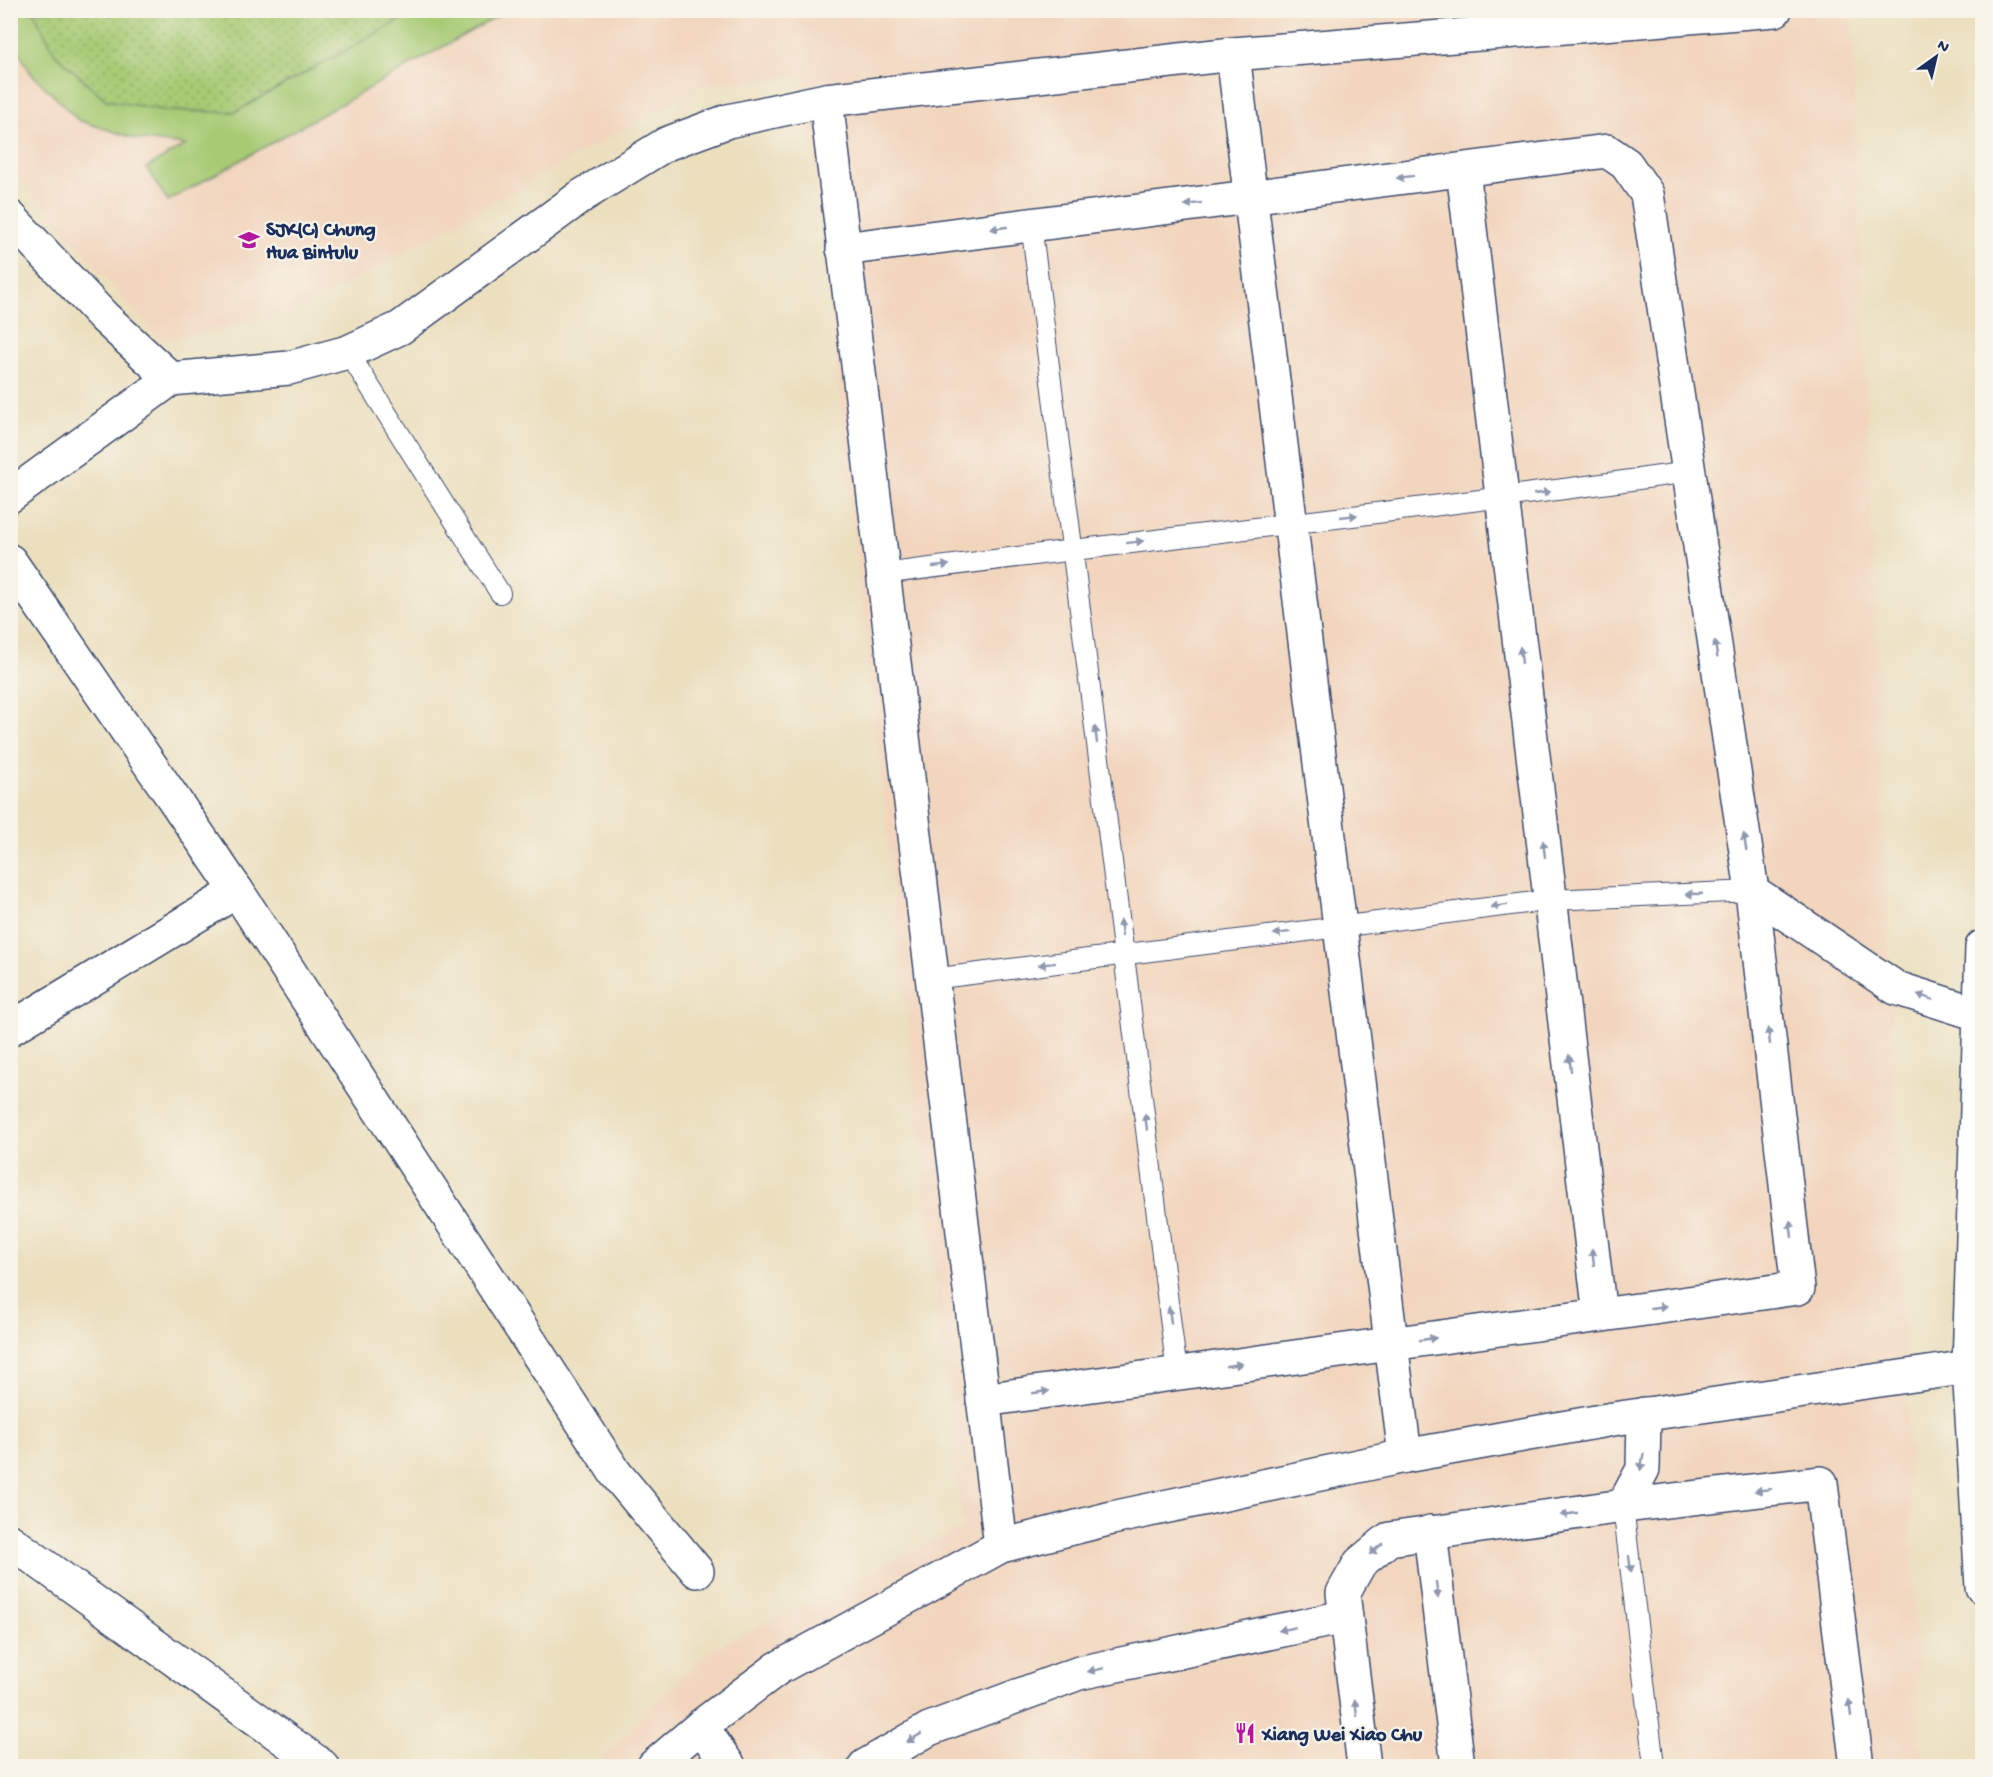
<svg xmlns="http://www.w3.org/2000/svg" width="1993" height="1777" viewBox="0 0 1993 1777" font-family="'Gochi Hand',sans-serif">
<defs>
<pattern id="grass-dots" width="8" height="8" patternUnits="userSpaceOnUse" patternTransform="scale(1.5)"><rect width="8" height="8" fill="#a7ca73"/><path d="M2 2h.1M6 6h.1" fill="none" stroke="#87a462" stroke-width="1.8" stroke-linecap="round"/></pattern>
</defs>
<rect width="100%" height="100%" fill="#f7f3e8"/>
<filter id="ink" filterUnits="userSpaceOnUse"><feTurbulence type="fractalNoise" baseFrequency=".0167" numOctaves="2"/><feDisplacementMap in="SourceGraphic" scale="12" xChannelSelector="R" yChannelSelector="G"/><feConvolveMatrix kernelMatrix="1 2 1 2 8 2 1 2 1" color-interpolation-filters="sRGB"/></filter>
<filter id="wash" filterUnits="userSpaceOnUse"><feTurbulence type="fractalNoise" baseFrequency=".008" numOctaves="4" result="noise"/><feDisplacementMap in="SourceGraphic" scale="24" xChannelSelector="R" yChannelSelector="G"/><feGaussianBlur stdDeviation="1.35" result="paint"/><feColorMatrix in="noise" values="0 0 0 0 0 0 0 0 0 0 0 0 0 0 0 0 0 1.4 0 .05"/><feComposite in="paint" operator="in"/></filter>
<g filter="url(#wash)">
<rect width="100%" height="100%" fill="#ebdfbe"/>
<path fill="#f2d5bd" d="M1447 10 1851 11 1921 1766H595L706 1652 962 1528 804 75 701 86 298 311 161 341 11 169 10 11H1378L1269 24Z"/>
<path fill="url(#grass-dots)" stroke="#617c68" stroke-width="1.5" d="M33 11H417L235 112 168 111 106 100 56 55Z"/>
<path fill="#a7ca73" stroke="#617c68" stroke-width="1.5" d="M10 11H33L56 55 106 100 168 111 235 112 417 11H507L168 201 146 168 185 145 136 139 78 120 30 72 11 37Z"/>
</g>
<g filter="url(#ink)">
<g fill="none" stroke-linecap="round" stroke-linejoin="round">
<defs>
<g id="service">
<path d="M1031 224 1177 1373"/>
<path d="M348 352 500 593"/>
<path d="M883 574C1152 539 1421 510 1689 472"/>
<path d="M932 979 1550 900 1752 891"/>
<path d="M1623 1506 1654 1766"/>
</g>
<g id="minor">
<path d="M1233 54 1405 1456"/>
<path d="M826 100 1001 1546"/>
<path d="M1463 170 1600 1315"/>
<path d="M10 217 104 317 171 379 10 496"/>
<path d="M843 249 1607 151 1626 164 1647 194 1752 891 1798 1288 983 1400"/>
<path d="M171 379 289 368 348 352 400 328 583 195 666 144 728 121 826 100 1233 54 1775 10"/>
<path d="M10 561 237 891 616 1474 697 1571"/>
<path d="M1752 891 1896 988 1981 1015"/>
<path d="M10 1029 237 891"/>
<path d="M1623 1506 1643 1469 1644 1414"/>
<path d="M1430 1532 1458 1766"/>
<path d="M10 1541 322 1766"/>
<path d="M701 1726 729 1766"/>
<path d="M865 1766 929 1729 1079 1673 1344 1617"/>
<path d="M1364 1766 1343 1593 1360 1563 1389 1539 1623 1506 1821 1483 1857 1766"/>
</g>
<g id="tertiary">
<path d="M1982 947 1969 1367 1982 1587"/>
<path d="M654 1766 701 1726 778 1668 1001 1546 1112 1518 1405 1456 1613 1419 1969 1367"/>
</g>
</defs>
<use href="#service" stroke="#3a496c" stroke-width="22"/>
<use href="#minor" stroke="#3a496c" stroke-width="36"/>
<use href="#tertiary" stroke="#3a496c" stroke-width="36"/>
<use href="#service" stroke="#fff" stroke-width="20"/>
<use href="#minor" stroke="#fff" stroke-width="33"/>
<use href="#tertiary" stroke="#fff" stroke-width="33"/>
</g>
<defs><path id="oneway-solid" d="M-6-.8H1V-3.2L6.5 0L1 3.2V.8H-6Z" transform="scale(1.5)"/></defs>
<g fill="#8d97ae">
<use href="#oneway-solid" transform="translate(1405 177) rotate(173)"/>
<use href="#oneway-solid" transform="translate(1193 204) rotate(173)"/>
<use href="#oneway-solid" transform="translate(999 228) rotate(172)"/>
<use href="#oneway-solid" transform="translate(1542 493) rotate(-8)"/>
<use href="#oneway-solid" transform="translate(1349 516) rotate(-6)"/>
<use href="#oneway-solid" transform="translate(1135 542) rotate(-7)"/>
<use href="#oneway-solid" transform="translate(941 566) rotate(-7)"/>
<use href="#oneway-solid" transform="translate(1716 649) rotate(-99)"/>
<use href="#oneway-solid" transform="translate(1521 655) rotate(-97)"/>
<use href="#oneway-solid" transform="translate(1096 735) rotate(-97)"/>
<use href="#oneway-solid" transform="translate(1745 842) rotate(-99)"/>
<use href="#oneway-solid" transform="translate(1544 849) rotate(-97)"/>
<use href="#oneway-solid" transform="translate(1694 894) rotate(178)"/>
<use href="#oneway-solid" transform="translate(1499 906) rotate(173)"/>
<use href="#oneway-solid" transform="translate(1121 928) rotate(-97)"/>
<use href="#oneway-solid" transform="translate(1282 933) rotate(173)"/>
<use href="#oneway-solid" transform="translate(1047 964) rotate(173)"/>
<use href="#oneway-solid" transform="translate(1925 997) rotate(-162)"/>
<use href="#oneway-solid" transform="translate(1769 1036) rotate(-97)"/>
<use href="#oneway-solid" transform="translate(1570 1063) rotate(-97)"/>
<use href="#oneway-solid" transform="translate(1146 1122) rotate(-97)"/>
<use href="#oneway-solid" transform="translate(1791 1229) rotate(-97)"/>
<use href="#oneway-solid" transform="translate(1593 1257) rotate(-97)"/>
<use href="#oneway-solid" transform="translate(1658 1307) rotate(-8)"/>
<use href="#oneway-solid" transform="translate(1170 1315) rotate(-97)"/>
<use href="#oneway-solid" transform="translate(1428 1339) rotate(-8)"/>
<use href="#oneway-solid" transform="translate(1234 1365) rotate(-8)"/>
<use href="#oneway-solid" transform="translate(1041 1392) rotate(-8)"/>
<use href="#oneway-solid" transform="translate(1642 1462) rotate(101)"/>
<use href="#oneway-solid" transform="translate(1763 1490) rotate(173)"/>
<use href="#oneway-solid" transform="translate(1569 1514) rotate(172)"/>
<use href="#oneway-solid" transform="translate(1376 1549) rotate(140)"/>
<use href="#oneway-solid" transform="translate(1630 1564) rotate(83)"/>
<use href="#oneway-solid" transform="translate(1437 1590) rotate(83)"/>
<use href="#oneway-solid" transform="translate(1287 1629) rotate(168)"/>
<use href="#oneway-solid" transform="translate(1096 1670) rotate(168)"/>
<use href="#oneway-solid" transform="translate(1356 1708) rotate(-97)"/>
<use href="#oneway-solid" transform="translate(1850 1708) rotate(-97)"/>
<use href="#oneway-solid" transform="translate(914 1738) rotate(149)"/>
</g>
</g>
<defs>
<symbol id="school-bare" viewBox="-9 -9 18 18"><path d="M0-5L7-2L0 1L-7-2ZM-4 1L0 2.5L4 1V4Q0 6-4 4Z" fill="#b5179e" stroke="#f7f3e8" stroke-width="2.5" paint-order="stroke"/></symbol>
<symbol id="restaurant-bare" viewBox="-9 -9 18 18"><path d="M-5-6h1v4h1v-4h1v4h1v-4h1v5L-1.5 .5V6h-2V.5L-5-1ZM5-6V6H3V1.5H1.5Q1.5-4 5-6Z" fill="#b5179e" stroke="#f7f3e8" stroke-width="2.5" paint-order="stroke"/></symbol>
</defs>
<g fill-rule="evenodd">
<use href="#school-bare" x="234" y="225" width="30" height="30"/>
<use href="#restaurant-bare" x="1230" y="1718" width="30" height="30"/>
</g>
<g text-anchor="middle" stroke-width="4.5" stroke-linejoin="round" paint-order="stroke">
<g font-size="20" font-weight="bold" fill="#1b2f5e" stroke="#f7f3e8" text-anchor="start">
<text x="266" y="235">SJK(C) Chung<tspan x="266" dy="23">Hua Bintulu</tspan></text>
<text x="1262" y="1740">Xiang Wei Xiao Chu</text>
</g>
</g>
<rect width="1993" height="1777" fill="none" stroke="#f7f3e8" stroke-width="36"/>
<g transform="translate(1936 57) rotate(34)" stroke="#f7f3e8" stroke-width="4.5" paint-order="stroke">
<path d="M0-4.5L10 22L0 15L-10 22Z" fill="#1b2f5e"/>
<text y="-9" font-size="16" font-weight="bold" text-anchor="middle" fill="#1b2f5e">N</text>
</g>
</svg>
